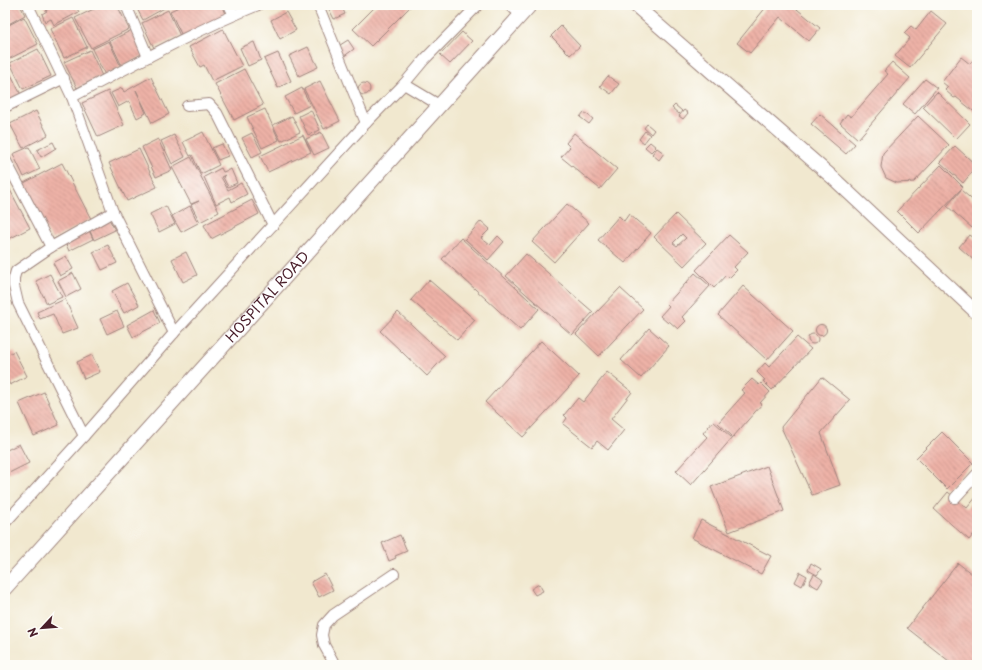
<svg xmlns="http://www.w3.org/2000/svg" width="982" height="670" viewBox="0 0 982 670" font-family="'Playpen Sans',sans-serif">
<defs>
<pattern id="building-back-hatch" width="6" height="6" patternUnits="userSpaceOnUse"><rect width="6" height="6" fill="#eeb2a7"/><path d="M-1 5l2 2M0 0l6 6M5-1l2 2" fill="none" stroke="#c39088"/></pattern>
</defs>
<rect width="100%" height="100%" fill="#fdfcf7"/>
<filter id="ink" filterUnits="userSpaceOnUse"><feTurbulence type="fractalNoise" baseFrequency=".025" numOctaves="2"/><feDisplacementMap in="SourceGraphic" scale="8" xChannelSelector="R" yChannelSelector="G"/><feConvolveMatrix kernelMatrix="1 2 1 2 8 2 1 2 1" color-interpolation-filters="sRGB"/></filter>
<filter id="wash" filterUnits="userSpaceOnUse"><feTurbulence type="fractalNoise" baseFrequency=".012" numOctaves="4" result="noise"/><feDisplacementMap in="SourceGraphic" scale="16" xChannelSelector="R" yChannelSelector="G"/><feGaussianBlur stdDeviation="0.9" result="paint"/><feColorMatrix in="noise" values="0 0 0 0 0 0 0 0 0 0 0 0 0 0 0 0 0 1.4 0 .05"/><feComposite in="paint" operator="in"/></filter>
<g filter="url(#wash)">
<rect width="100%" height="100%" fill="#f1e8cf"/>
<g id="blocks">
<g fill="url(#building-back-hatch)" fill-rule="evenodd">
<path d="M5 5H20L25 15 5 26Z"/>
<path d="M44 5H75L79 12 54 25 51 19 45 22 42 14 47 11Z"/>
<path d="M102 5H117L129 29 91 48 75 18Z"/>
<path d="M135 5H170L143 20Z"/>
<path d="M183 5H222L227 16 183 38 170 11Z"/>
<path d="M327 5H341L345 14 334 19Z"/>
<path d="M377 5H412L371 46 353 29Z"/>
<path d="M766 5H792L820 28 809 41 780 17 750 53 737 43 767 6Z"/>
<path d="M168 10 180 36 154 48 142 23Z"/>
<path d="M931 11 947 24 910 68 895 56 910 38 904 33 911 26 916 30Z"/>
<path d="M286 12 296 30 280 39 271 20Z"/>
<path d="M24 17 38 44 7 60 5 56V27Z"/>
<path d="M73 18 87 47 64 58 50 29Z"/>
<path d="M561 26 580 46 570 55 551 36Z"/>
<path d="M223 29 242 66 212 81 204 65 200 67 189 47Z"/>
<path d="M132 30 145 55 122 66 110 41Z"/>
<path d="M462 32 472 41 450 64 440 55Z"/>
<path d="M348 40 354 49 343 57 337 47Z"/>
<path d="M109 41 121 67 105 75 92 49Z"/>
<path d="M254 42 261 60 248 66 240 48Z"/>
<path d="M308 47 318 67 299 76 289 56Z"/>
<path d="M38 49 51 76 23 89 10 63Z"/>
<path d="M90 50 102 76 77 88 64 62Z"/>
<path d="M278 53 291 81 278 88 264 59Z"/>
<path d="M961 57 970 64 973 60 977 63V114L956 97 954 98 945 90 948 87 942 82Z"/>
<path d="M5 62 21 95 5 103Z"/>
<path d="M892 62 910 78 858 139 840 123 847 114 851 117 888 74 884 71Z"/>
<path d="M244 69 263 105 234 120 215 84Z"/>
<path d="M608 76 619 84 611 94 600 86Z"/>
<path d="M151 77 169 114 152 123 136 90 146 113 137 118 129 101 118 107 111 93 122 88 124 92Z"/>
<path d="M925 79 937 88 915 114 903 104Z"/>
<path d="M320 81 340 121 324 129 304 89Z"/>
<circle cx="364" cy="89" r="6"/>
<path d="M302 88 310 105 294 113 285 97Z"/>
<path d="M108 91 124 125 98 137 82 103Z"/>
<path d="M937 92 970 124 956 139 923 107Z"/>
<path d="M675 105 682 111 679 114 672 108Z"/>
<path d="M265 109 279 140 262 148 247 117Z"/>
<path d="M311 110 320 130 308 135 299 116Z"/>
<path d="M684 110 688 113 683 119 679 116Z"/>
<path d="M36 111 48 135 23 148 10 124Z"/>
<path d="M584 112 593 119 589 124 580 117Z"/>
<path d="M820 114 855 144 846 154 811 124Z"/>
<path d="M292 116 300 132 281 141 273 125Z"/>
<path d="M918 116 949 145 914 182 897 183 886 178 881 167 883 153Z"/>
<path d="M647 124 654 130 651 134 644 128Z"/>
<path d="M645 131 650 135 644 143 639 139Z"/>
<path d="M203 132 219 165 201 174 192 155 190 156 183 142Z"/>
<path d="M321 132 329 148 314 155 306 139Z"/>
<path d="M252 133 262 152 252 157 242 138Z"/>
<path d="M574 133 617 169 600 189 561 157 570 147 566 143Z"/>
<path d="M174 135 185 157 172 164 161 141Z"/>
<path d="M303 135 311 152 268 172 260 156Z"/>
<path d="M158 139 172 170 156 177 142 147Z"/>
<path d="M53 142 56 148 41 157 37 150Z"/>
<path d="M650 142 656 147 651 152 645 147Z"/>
<path d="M222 144 228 156 218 160 212 148Z"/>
<path d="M955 146 977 166 963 183 940 162Z"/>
<path d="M29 147 40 169 24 177 13 154Z"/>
<path d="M657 148 664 153 659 160 652 154Z"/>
<path d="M139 149 157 187 127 201 109 163Z"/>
<path d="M191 157 219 212 200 222 191 205 199 201 191 204 172 167Z"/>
<path d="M62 163 91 219 52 240 22 184Z"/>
<path d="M941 165 963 187 919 233 897 211Z"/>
<path d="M221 168 223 172 231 169 237 183 228 187 223 177 225 175 221 177 228 190 241 183 247 194 232 202 230 197 216 204 204 177Z"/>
<path d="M9 188 30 228 5 241V190Z"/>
<path d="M961 190 977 204V221L972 228 947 206Z"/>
<path d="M252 200 259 214 211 239 204 225Z"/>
<path d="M567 204 589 223 554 262 532 242Z"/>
<path d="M166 206 175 224 159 232 150 214Z"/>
<path d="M190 206 198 223 181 232 172 216Z"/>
<path d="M629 214 651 233 625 263 598 240 619 216 624 221Z"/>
<path d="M676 214 706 243 684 266 654 237ZM682 234 686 238 677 246 673 243Z"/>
<path d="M109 219 115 230 94 240 89 229Z"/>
<path d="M481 221 490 229 481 238 490 245 498 236 504 242 488 260 465 239Z"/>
<path d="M88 228 93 239 69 251 64 240Z"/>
<path d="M729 235 748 252 734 267 737 270 729 278 726 275 714 288 696 270Z"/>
<path d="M969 235 977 241V263L959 247Z"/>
<path d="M461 238 539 309 520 330 442 259Z"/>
<path d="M108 245 117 263 102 270 93 252Z"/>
<path d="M186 252 197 275 183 282 172 259Z"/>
<path d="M526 254 593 312 572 335 506 276Z"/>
<path d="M66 256 73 269 60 276 53 263Z"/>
<path d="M73 273 81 289 66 297 58 281Z"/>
<path d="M695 273 710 286 682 317 686 321 678 329 669 321 668 323 660 316 669 306 667 304Z"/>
<path d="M50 274 62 297 47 304 36 281Z"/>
<path d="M429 280 475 320 457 340 411 300Z"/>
<path d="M127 283 139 305 124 313 112 291Z"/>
<path d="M743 286 793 331 767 360 718 315Z"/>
<path d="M620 288 643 309 599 356 576 334Z"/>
<path d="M65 299 78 328 62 334 53 314 40 319 37 312Z"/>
<path d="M154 310 160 323 133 337 127 325Z"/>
<path d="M117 311 124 326 107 334 100 319Z"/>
<path d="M398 312 445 356 427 376 380 331Z"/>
<circle cx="821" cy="330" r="5.5"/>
<path d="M649 328 669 346 641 378 621 360Z"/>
<circle cx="813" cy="339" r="5"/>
<path d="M797 337 811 349 772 390 763 381 765 380 757 372 765 363 769 367Z"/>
<path d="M541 341 579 376 523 437 485 402Z"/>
<path d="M14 351 27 376 10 385 5 375V356Z"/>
<path d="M92 355 100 372 84 379 77 362Z"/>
<path d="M607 372 632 392 611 419 624 430 608 450 597 441 592 447 563 424 567 418 564 415 578 398 583 402Z"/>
<path d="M822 377 850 400 821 433 840 485 812 495 781 427Z"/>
<path d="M752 379 759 385 761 383 770 392 760 403 762 404 733 437 718 423 745 393 741 390Z"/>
<path d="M44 392 59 425 34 436 19 403Z"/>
<path d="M713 421 732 438 691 485 676 471 707 437 703 433Z"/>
<path d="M942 432 973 463 947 489 916 458Z"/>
<path d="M19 444 29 463 5 475V451Z"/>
<path d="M767 466 784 511 729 532 711 487Z"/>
<path d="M948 492 967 508 977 496V515L975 518 977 520V530L969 540 934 509Z"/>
<path d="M701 520 771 556 761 574 692 538Z"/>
<path d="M400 535 407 551 395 556 396 558 389 561 382 543Z"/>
<path d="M811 563 821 569 817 575 808 570Z"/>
<path d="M958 563 977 578V658L971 665H954L907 628Z"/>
<path d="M800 572 807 576 802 586 795 582Z"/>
<path d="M325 574 333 590 319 597 311 582Z"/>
<path d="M814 574 823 580 818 588 809 583Z"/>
<path d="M539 584 543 591 535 595 531 589Z"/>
</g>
</g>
</g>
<g filter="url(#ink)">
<use href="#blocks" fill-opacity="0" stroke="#9e847d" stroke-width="1"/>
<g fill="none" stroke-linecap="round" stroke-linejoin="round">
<defs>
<g id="minor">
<path d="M28 5 72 97 113 212 174 333"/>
<path d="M126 5 148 57"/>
<path d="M229 5 234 15"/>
<path d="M318 5 366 123"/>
<path d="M510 5 521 15"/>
<path d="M404 84 424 60 478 5"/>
<path d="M72 97C133 65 194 31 258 5"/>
<path d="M187 106 209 104 217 113 273 225"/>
<path d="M5 107 64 78"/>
<path d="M5 159 51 247"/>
<path d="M84 436 18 303 14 286V278L16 271 51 247 113 212"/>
<path d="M955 498 977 474"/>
<path d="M5 523 84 436 174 333 366 123 404 84 439 105"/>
<path d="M335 665 324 645 322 635 324 625 333 615 394 574"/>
</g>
<path id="tertiary" d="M635 5 832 177 977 313"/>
<g id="secondary">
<path id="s1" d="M5 588 530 5"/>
</g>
</defs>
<use href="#minor" stroke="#9e847d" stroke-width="12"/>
<use href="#tertiary" stroke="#9e847d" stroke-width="15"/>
<use href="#secondary" stroke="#9e847d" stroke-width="16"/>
<use href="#minor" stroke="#fff" stroke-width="10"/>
<use href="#tertiary" stroke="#fff" stroke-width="13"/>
<use href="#secondary" stroke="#fff" stroke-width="14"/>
</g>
</g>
<g text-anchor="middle" stroke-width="4" stroke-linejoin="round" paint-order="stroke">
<g font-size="14" fill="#4a1f2b" stroke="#fdfcf7">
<text dy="5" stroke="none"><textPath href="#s1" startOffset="392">HOSPITAL ROAD</textPath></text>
</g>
</g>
<rect width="982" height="670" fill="none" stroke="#fdfcf7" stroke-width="20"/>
<g transform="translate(42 628) rotate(244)" stroke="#fdfcf7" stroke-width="3" paint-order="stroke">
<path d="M0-3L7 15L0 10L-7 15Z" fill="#4a1f2b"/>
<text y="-6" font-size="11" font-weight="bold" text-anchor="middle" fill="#4a1f2b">N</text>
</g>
</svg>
